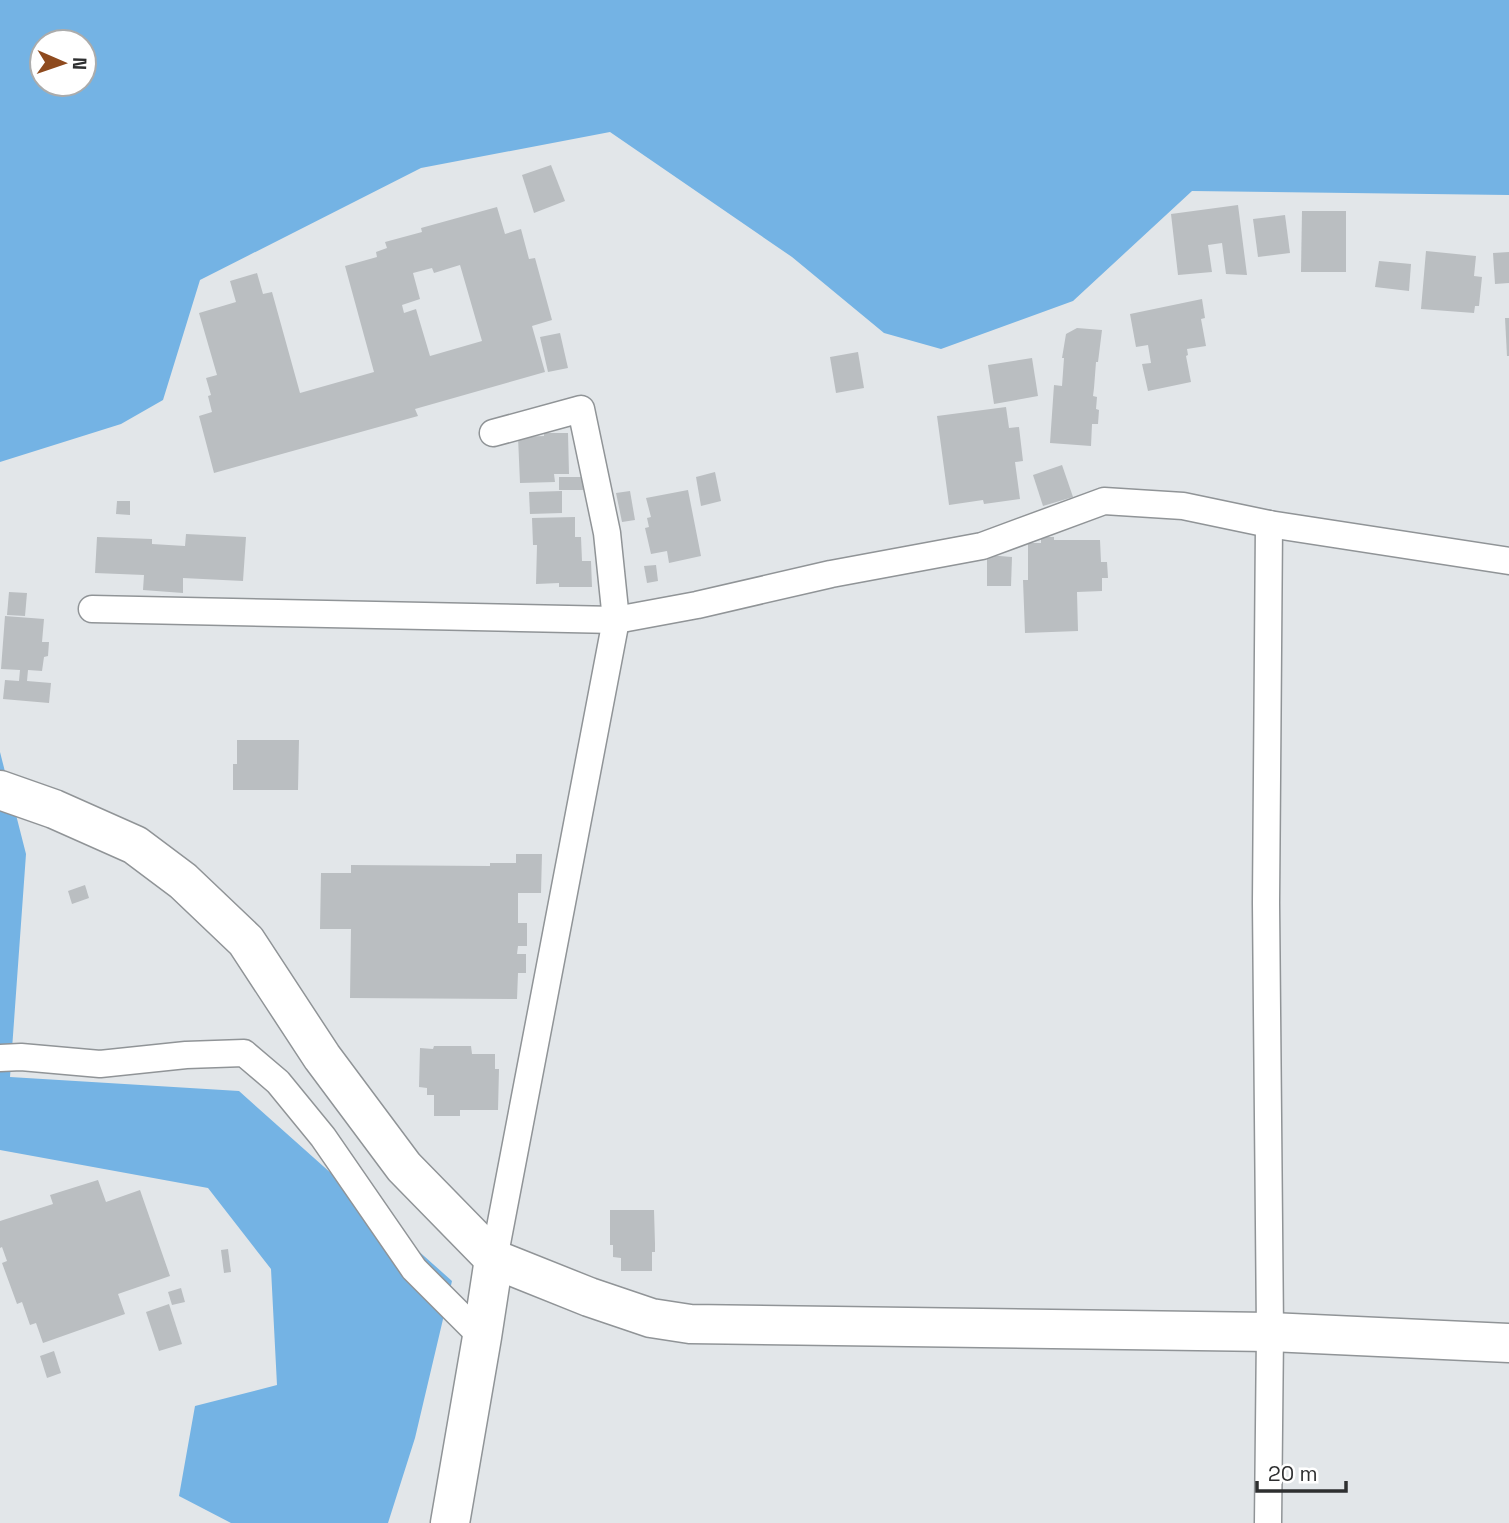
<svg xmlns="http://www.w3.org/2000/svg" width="1509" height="1523" viewBox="0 0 1509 1523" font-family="'Space Grotesk',sans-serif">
<rect width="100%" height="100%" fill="#e2e6e9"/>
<g fill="#74b3e4" fill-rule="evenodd">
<path d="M0 0H1509V195L1192 191 1073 301 941 349 884 333 792 257 610 132 421 168 200 280 163 400 121 424 0 462ZM84 42V84H42V42Z"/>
<path d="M0 752 26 854 10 1077 239 1091 452 1281 415 1438 388 1523H231L179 1496 195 1406 277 1385 271 1269 208 1188 0 1150Z"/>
</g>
<g fill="#babec1" fill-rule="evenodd">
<path d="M551 165 565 201 534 213 522 175Z"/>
<path d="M1238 205 1247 275 1226 274 1222 243 1208 245 1212 272 1178 275 1171 214Z"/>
<path d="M497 207 505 234 521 229 529 259 535 258 552 320 532 326 545 372 415 409 418 416 214 473 199 416 212 412 208 396 211 395 206 378 217 375 199 313 236 302 230 281 257 273 263 294 272 292 300 393 374 372 345 266 377 257 376 252 387 248 385 242 422 232 421 228ZM460 265 482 341 430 356 416 309 404 313 402 305 420 299 413 273 432 268 434 273Z"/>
<path d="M1302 211H1346V272H1301Z"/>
<path d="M1285 215 1290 253 1258 257 1253 219Z"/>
<path d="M1426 251 1476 256 1474 276 1482 277 1479 306H1475L1474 313 1421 309Z"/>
<path d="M1509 252V283L1495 284 1493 253Z"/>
<path d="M1379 261 1411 264 1409 291 1375 287Z"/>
<path d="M1202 299 1205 318 1201 319 1206 346 1187 349 1188 355 1186 356 1191 382 1148 391 1142 364 1151 363 1148 345 1136 347 1130 314Z"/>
<path d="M1505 318H1509V356H1507Z"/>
<path d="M1077 328 1102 330 1098 362H1096L1094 388 1093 396 1097 397 1096 409 1099 410 1098 424H1092L1091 446 1050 443 1054 385 1062 386 1064 358H1062L1066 334Z"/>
<path d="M560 333 568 368 548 372 540 337Z"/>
<path d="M858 352 864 388 836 393 830 357Z"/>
<path d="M1032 358 1038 396 994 404 988 365Z"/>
<path d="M1006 407 1009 428 1019 427 1023 461 1015 462 1020 499 984 504 983 500 949 505 937 416Z"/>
<path d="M544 433H568L569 474H554L555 482 520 483 518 437 544 436Z"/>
<path d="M1062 465 1073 497 1043 506 1033 475Z"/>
<path d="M715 472 721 501 701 506 696 477Z"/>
<rect x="559" y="477" width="24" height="13"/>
<path d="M688 490 701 556 669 563 667 551 651 554 645 528 649 527 647 518 651 517 646 498Z"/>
<path d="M562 491V513L530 514 529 492Z"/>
<path d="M630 491 635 520 622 522 616 493Z"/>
<path d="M117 501H130V515L116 514Z"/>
<path d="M575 517V537H581L582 561H591L592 587H559V583L536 584 537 545H533L532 518Z"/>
<path d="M186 534 246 537 243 581 183 578V593L143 590 144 575 95 573 97 537 152 539V544L185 546Z"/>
<path d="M1041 537H1054V540H1100L1101 562H1107L1108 578H1102V591L1077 592 1078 631 1025 633 1023 580H1028V543H1041Z"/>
<path d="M987 555 1012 557 1011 586H987Z"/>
<path d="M656 565 658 581 647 583 644 566Z"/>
<path d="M9 592 27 593 25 616 7 615Z"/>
<path d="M5 616 44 619 42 642H49L48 656 44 657 42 671 28 670 27 681 51 683 49 703 3 699 5 680 19 681 20 670 1 669Z"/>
<path d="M237 740H299L298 790H233V764H237Z"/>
<path d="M516 854H542L541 893H518V923H527V946H518L517 954H526V973H518L517 999 350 998 351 929H320L321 873H351V865L490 866V863H516Z"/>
<path d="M85 885 89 898 72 904 68 891Z"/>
<path d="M434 1046H471L472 1054H495V1069H499L498 1110H460V1116H434V1095H427V1088L419 1087 420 1048 433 1049Z"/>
<path d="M98 1180 106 1202 140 1190 170 1276 118 1294 125 1314 43 1343 36 1323 30 1325 22 1302 17 1304 2 1263 7 1261 2 1247 0 1248V1221L53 1204 50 1195Z"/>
<path d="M610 1210H654L655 1244V1252H652V1271H621V1258L613 1257V1245H610Z"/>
<path d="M228 1249 231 1272 224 1273 221 1250Z"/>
<path d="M181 1288 185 1302 172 1305 168 1292Z"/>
<path d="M169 1304 182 1344 159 1351 146 1312Z"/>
<path d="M54 1351 61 1373 47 1378 40 1356Z"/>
</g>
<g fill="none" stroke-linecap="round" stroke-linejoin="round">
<defs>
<g id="street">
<path d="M493 433 581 409 607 533 616 620 494 1259"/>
<path d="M92 609 616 620 697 605 831 574 982 546 1104 501 1183 506 1269 524 1509 561"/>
<path d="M0 1058 21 1057 100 1064 186 1055 244 1053 278 1082 323 1137 414 1269 482 1337"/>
<path d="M1268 1523 1270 1332 1266 903 1269 524"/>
</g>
<g id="secondary">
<path d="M0 790 54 809 135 845 183 881 246 941 322 1057 404 1167 494 1259 589 1297 651 1318 690 1324 1270 1332 1509 1343"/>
<path d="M450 1523 482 1337 494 1259"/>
</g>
</defs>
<use href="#street" stroke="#909497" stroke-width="29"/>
<use href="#secondary" stroke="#909497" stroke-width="41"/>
<use href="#street" stroke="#fff" stroke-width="26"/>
<use href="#secondary" stroke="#fff" stroke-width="38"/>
</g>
<g transform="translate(63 63) rotate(92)"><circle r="33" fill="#ffffff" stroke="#abacac" stroke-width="2"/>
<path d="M0-5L12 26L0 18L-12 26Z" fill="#8e4a1e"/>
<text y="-10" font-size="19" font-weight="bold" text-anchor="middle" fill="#2e2f30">N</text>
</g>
<path d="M1257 1481v10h89v-10" fill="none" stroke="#2e2f30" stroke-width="3.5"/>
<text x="1268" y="1481" font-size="21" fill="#2e2f30" stroke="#ffffff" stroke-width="5" paint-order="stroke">20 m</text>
</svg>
